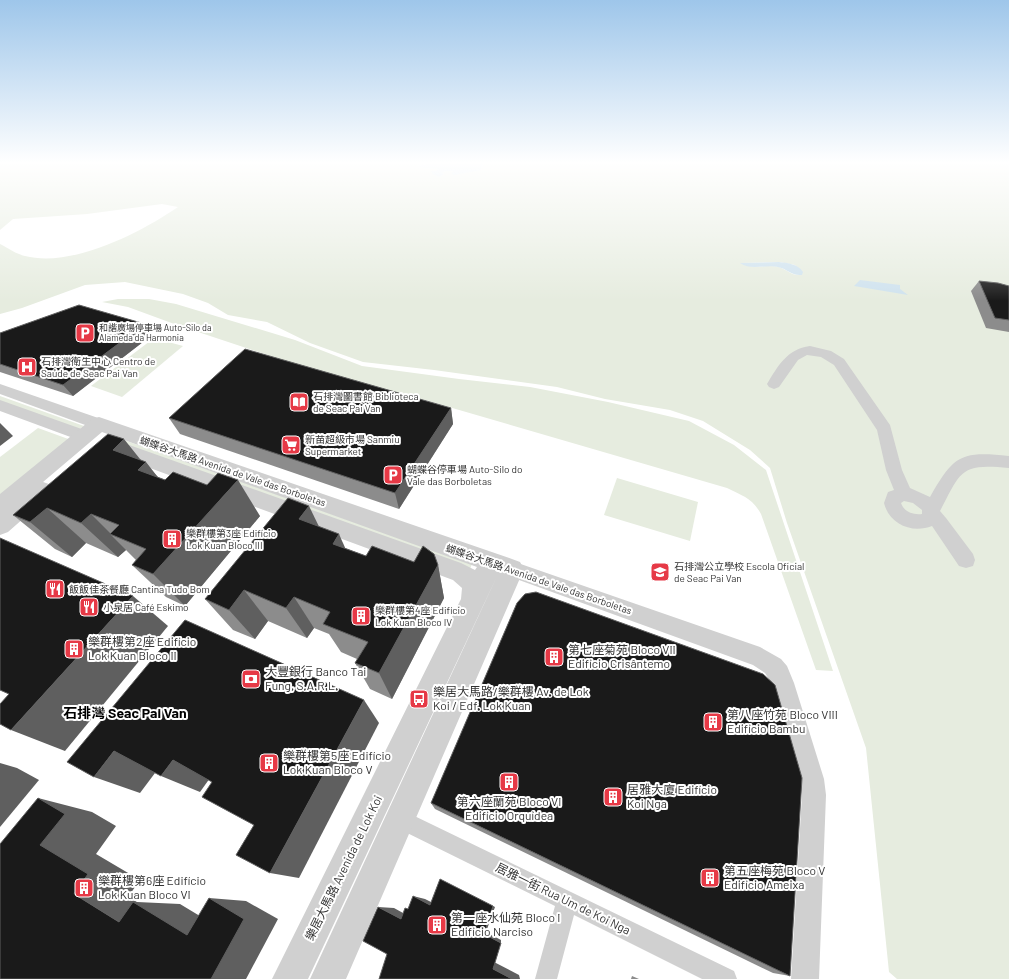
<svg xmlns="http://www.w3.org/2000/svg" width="1009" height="979" viewBox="0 0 1009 979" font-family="Barlow,'Noto Sans SC',sans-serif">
<rect width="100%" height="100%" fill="#fff"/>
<g fill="#e6ecdf" fill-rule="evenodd">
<path d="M0 163H433L418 165 423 168 438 169 436 171H432L439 177 444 174 442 173 446 171H455L454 172 481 170 483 163H1009V979H897L889 972 866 748 787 523 770 468 750 450 703 421 670 410 605 399 557 387 434 370 363 362 310 343 267 322 228 315 208 303 183 294 125 282 85 285 22 308 0 314V244C8 248 16 254 25 256 72 268 140 233 178 207L162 204 87 214 13 219 0 230ZM779 262 795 265 802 275C791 276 788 270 779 267 766 264 753 270 741 263Z"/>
<path d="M118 299H149L176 304 295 340 362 366 459 379 530 387 608 402 689 421 734 445 766 470 833 671 816 670 761 514C752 498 743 496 727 488L411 396 396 397 385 394 177 325 128 307 102 302Z"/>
<path d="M154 338 183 346 122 397 91 386Z"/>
<path d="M0 396 84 426 79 429 0 401Z"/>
<path d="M38 428 71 440 0 498V457Z"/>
<path d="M121 439 472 564 470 569 118 442Z"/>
<path d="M617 478 698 502 690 541 604 515Z"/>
</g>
<g fill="#cfe2ee">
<path d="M433 163H483L481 170 454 175 451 173 454 171H446L442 173 444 174 439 177 433 174 431 171H436L438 169 423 168 417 166Z"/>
<path d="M779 262C788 263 798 264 803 272L802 275C791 276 788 269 778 267 766 264 751 271 740 263Z"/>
<path d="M860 280 900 285V289L908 295 854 286Z"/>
</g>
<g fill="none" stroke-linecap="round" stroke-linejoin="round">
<path fill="#d0d0d0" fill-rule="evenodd" d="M400 809 734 971 737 979H702L574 915 557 979H535L555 906 393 826 390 819 393 812Z"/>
<g fill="#d0d0d0" fill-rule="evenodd">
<path d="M810 346 831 351 844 359 890 425 902 470 910 488 930 497C954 455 961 451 1009 456V468C960 463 961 471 940 511L946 518 973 554 975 560 973 566 966 568 959 566 932 526C912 534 889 524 884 503L888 492 894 490 886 470 877 430 834 365 821 357 807 355 798 360 779 387 774 389 769 387 767 384C778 366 787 349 810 346ZM904 501 913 503 922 510V514C913 515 904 512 901 503Z"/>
<path d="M0 384 104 420 107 424 104 428 99 430 0 394Z"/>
<path d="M0 400 90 432 92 436 90 440 84 442 0 411Z"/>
<path d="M512 561 760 647 781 659 787 666 794 683 824 779 826 795 819 979H791L802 795 800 779 772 684 765 673 753 665 505 575 503 569 505 563Z"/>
</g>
<path fill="#d0d0d0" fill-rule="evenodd" d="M99 417 512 559 520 562 524 569 346 979H310L498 574 308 979H272L461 599 462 588 453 580 104 451 101 446 104 441 111 439 118 441 461 563 475 570 477 567 102 432 43 482 49 484 53 490 49 496 8 532 0 535V494L92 419Z"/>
</g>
<g fill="#8c8c8c">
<path d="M979 281 1009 286V332L986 328 971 291Z"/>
<path d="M145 324 152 335 73 396 0 372V333Z"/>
<path d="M451 408 453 424 399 509 180 434 169 418Z"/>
<path d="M141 460 158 477 260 516 185 606 166 597 132 565 136 560 126 550 118 557 86 543 72 557 55 549 13 515Z"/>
<path d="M319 527 345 548 366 556 438 565 444 598 392 699 370 689 355 663 357 659 341 652 329 634 314 628 307 638 268 621 255 639 233 630 205 599Z"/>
<path d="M431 803 790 976 773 973 435 809Z"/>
<path d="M632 976 639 979H631Z"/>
</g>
<g fill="#5f5f5f">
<path d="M145 324 152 335 73 396 63 385Z"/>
<path d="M451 408 453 424 399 509 395 493Z"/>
<path d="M0 423 13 436 0 446Z"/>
<path d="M124 439 144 464 146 462 175 499 113 450Z"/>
<path d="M238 480 260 516 185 606 153 574Z"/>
<path d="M309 506 326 541 299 519Z"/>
<path d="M47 508 86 543 72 557 30 522Z"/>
<path d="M91 514 113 536 110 534 126 550 118 557 81 523Z"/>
<path d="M339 534 354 568 333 544Z"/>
<path d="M438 565 444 598 392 699 379 673Z"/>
<path d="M244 590 268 621 255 639 229 610Z"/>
<path d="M133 596 168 626 65 751 11 730Z"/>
<path d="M294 597 314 628 307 638 286 608Z"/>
<path d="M364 700 379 723 299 878 270 873Z"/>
<path d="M114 751 158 769 140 793 94 777Z"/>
<path d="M173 760 210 778 200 792 161 776Z"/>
<path d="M0 763 17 768 39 780 0 827Z"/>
<path d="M38 798 92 812 116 826 96 854 140 880 128 897 137 902 180 904 228 933 187 935 119 922 74 894 40 845Z"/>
<path d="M413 896 425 899 439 906 430 905Z"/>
<path d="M209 898 246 901 278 919 246 979H211Z"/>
<path d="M493 906 495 907 486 932 501 940V943L484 934Z"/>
<path d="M378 907 394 908 414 919H401Z"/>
<path d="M494 962 519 975 520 979H512L493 969Z"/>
</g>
<g fill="#1a1a1a" stroke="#5f5f5f">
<path d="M979 281 998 283 1009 286V320L995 318Z"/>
<path d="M79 305 145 324 63 385 0 364V333Z"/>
<path d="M245 349 451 408 395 493 169 418Z"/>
<path d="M108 434 124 439 113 450 146 462 138 470 165 480 173 472 207 485 218 473 238 480 153 574 132 565 146 549 110 534 119 525 91 514 81 523 47 508 30 522 13 515Z"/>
<path d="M288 498 309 506 299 519 339 534 333 544 366 556 372 546 414 562 423 546 434 554 438 565 379 673 355 663 368 642 323 624 330 612 294 597 286 608 244 590 229 610 205 599Z"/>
<path d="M0 538 133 596 11 730 0 724V704L9 694 0 690Z"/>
<path d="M536 592 763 674 775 685 802 778 790 976 431 803 517 603 525 594Z"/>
<path d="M185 620 364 700 270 873 236 855 254 825 202 797 212 782 173 760 161 776 114 751 94 777 67 762Z"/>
<path d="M38 798 65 814 40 845 88 874 74 894 119 922 133 902 187 935 209 898 244 919 211 979H0V844Z"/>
<path d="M440 879 493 906 484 934 501 943 493 969 512 979H379L387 954 363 941 378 907 401 919 405 908 408 909 413 896 430 905Z"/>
</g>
<linearGradient id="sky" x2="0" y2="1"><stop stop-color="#9ec6ea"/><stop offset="0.54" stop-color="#fff"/><stop offset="1" stop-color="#fff" stop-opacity="0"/></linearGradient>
<rect width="1009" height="301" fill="url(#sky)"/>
<defs>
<symbol id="parking-square" viewBox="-11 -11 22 22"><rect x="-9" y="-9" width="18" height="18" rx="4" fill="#e63946" stroke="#fff"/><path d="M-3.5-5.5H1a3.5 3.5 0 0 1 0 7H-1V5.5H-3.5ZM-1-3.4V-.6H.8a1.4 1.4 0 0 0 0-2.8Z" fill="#fff"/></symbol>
<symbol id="hospital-square" viewBox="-11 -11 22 22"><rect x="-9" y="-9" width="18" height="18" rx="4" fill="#e63946" stroke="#fff"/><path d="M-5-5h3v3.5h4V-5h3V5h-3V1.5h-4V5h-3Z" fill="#fff"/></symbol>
<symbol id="library-square" viewBox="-11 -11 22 22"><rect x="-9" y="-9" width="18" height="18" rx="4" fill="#e63946" stroke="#fff"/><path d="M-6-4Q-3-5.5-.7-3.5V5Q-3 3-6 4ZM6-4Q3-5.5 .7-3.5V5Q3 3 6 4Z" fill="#fff"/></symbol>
<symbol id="supermarket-square" viewBox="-11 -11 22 22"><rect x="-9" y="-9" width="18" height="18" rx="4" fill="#e63946" stroke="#fff"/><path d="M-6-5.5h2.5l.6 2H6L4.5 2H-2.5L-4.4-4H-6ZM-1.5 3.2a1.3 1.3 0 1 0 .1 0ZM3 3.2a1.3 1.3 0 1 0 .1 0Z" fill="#fff"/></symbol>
<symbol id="building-square" viewBox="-11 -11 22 22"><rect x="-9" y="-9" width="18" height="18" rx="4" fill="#e63946" stroke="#fff"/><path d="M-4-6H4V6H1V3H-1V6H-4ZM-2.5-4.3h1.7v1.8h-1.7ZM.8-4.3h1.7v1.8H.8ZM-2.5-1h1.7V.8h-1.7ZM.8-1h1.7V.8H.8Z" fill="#fff"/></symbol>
<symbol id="school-square" viewBox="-11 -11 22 22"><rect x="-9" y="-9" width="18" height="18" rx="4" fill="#e63946" stroke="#fff"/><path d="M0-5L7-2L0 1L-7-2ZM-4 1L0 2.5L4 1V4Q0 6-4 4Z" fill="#fff"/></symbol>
<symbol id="restaurant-square" viewBox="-11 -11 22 22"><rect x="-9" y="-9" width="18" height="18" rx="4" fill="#e63946" stroke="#fff"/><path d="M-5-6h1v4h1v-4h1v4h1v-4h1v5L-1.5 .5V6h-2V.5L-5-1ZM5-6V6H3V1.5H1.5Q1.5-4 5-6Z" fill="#fff"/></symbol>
<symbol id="bank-square" viewBox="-11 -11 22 22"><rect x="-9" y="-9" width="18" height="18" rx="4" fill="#e63946" stroke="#fff"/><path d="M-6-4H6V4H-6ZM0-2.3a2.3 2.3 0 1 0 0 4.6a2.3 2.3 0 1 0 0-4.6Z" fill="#fff"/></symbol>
<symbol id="bus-square" viewBox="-11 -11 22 22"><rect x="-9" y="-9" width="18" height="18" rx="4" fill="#e63946" stroke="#fff"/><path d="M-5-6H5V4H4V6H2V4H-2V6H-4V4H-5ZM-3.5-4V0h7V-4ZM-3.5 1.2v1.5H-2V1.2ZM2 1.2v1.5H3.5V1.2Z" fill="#fff"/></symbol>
</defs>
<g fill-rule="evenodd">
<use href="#parking-square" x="74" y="322" width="22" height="22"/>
<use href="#hospital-square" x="16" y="356" width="22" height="22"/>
<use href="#library-square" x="288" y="391" width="22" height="22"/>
<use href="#supermarket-square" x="280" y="434" width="22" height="22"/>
<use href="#parking-square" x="382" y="464" width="22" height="22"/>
<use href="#building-square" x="161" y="528" width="22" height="22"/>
<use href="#school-square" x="649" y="561" width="22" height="22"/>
<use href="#restaurant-square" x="44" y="578" width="22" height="22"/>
<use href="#restaurant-square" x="78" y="596" width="22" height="22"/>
<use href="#building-square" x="350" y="605" width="22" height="22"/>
<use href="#building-square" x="63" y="638" width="22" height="22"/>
<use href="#building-square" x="543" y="646" width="22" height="22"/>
<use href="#bank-square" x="240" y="668" width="22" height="22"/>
<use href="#bus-square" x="408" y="688" width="22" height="22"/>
<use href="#building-square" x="702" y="711" width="22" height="22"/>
<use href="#building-square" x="258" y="752" width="22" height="22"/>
<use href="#building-square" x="498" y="771" width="22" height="22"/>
<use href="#building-square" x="602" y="786" width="22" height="22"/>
<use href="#building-square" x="699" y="867" width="22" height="22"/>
<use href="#building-square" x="73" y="877" width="22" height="22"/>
<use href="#building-square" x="426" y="914" width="22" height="22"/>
</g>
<g text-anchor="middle" stroke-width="4" stroke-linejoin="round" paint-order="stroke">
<g font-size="9" fill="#333" stroke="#fff" text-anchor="start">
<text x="99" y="331">和諧廣場停車場 Auto-Silo da<tspan x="99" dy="10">Alameda da Harmonia</tspan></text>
</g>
<g font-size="10" fill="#333" stroke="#fff" text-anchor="start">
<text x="41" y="365">石排灣衛生中心 Centro de<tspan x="41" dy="12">Saúde de Seac Pai Van</tspan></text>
<text x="313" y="400">石排灣圖書館 Biblioteca<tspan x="313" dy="12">de Seac Pai Van</tspan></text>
<text x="305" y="443">新苗超級市場 Sanmiu<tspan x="305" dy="12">Supermarket</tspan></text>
<text x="407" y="473">蝴蝶谷停車場 Auto-Silo do<tspan x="407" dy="12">Vale das Borboletas</tspan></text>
<text x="186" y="537">樂群樓第3座 Edifício<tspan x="186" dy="12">Lok Kuan Bloco III</tspan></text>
<text x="674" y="570">石排灣公立學校 Escola Oficial<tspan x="674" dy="12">de Seac Pai Van</tspan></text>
<text x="69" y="593">飯飯佳茶餐廳 Cantina Tudo Bom</text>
<text x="103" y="611">小泉居 Café Eskimo</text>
<text x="375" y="614">樂群樓第4座 Edifício<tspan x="375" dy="12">Lok Kuan Bloco IV</tspan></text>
</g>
<g font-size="10" fill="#333" stroke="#fff">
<text transform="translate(233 471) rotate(19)" y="4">蝴蝶谷大馬路 Avenida de Vale das Borboletas</text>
<text transform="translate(539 579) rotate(19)" y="4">蝴蝶谷大馬路 Avenida de Vale das Borboletas</text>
</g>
<g font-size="12" fill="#333" stroke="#fff" text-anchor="start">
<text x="88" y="646">樂群樓第2座 Edifício<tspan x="88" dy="14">Lok Kuan Bloco II</tspan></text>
<text x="568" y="654">第七座菊苑 Bloco VII<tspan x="568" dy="14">Edifício Crisântemo</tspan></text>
<text x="265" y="676">大豐銀行 Banco Tai<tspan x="265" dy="14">Fung, S.A.R.L.</tspan></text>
<text x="433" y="696">樂居大馬路/樂群樓 Av. de Lok<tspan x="433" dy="14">Koi / Edf. Lok Kuan</tspan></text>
<text x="727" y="719">第八座竹苑 Bloco VIII<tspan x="727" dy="14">Edifício Bambu</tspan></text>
<text x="283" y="760">樂群樓第5座 Edifício<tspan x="283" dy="14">Lok Kuan Bloco V</tspan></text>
<text x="627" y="794">居雅大廈 Edifício<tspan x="627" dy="14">Koi Nga</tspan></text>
<text x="509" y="806" text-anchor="middle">第六座蘭苑 Bloco VI<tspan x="509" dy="14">Edifício Orquídea</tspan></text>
<text x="724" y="875">第五座梅苑 Bloco V<tspan x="724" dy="14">Edifício Ameixa</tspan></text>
<text x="98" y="885">樂群樓第6座 Edifício<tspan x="98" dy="14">Lok Kuan Bloco VI</tspan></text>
<text x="451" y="922">第一座水仙苑 Bloco I<tspan x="451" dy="14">Edifício Narciso</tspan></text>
</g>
<g font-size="12" fill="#333" stroke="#fff">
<text transform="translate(344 868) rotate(-64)" y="4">樂居大馬路 Avenida de Lok Koi</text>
<text transform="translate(563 899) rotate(26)" y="4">居雅一街 Rua Um de Koi Nga</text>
</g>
<g font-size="14" font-weight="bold" fill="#000" stroke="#fff">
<text x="125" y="718">石排灣 Seac Pai Van</text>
</g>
</g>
</svg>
